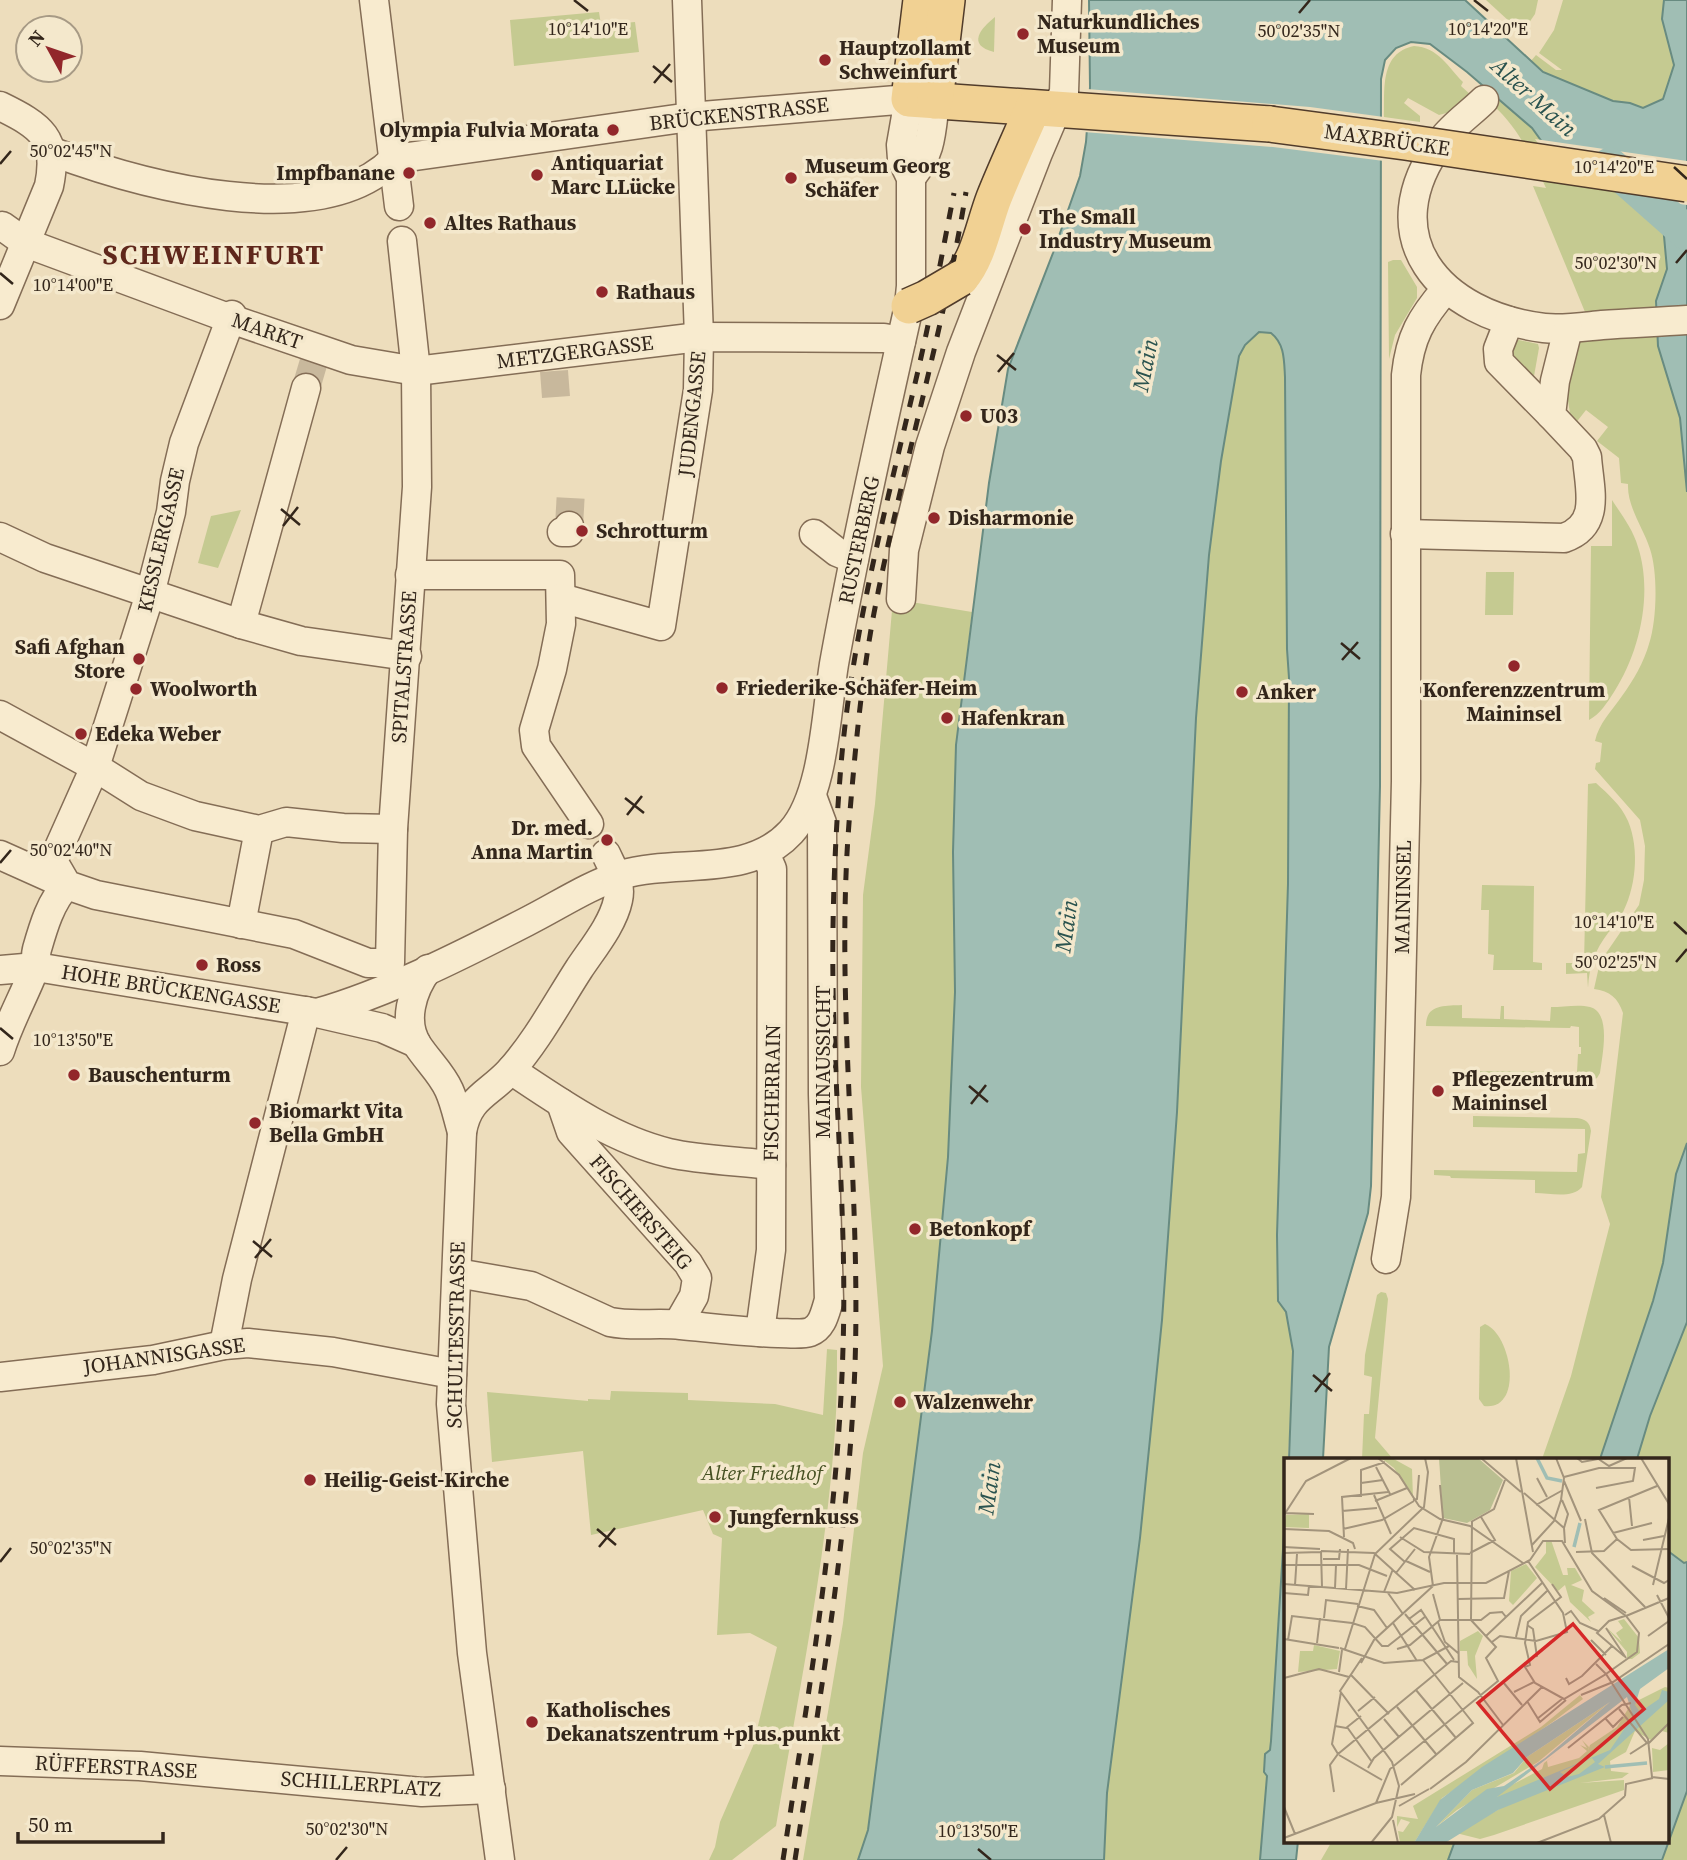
<svg xmlns="http://www.w3.org/2000/svg" width="1687" height="1860" viewBox="0 0 1687 1860" font-family="'Source Serif 4',serif">
<rect width="100%" height="100%" fill="#edddbc"/>
<g fill="#c5ca91">
<path d="M1486 0H1538L1535 14 1522 33Z"/>
<path d="M1563 0H1687V1860H1321L1332 1841H1668V1459H1542L1571 1376 1610 1224 1601 1197 1623 1013C1618 998 1610 991 1594 989L1600 962 1639 905 1644 880 1645 846 1640 820 1595 769 1596 763 1600 762 1602 743 1595 741C1599 723 1611 712 1622 696 1633 681 1644 662 1649 644 1657 620 1658 573 1650 549 1643 527 1627 507 1628 484L1621 483 1619 458 1597 441 1608 427 1586 410 1575 424 1571 419 1567 395 1585 312 1533 186 1546 188C1531 156 1519 129 1493 105L1536 55 1556 70H1562L1539 53 1554 30Z"/>
<path d="M599 12 601 25 635 22 639 52 514 66 510 20Z"/>
<path d="M995 17 994 52C966 45 981 28 995 17Z"/>
<path d="M1414 46C1438 47 1448 67 1463 82L1461 86 1472 96 1450 112 1439 115 1408 98 1404 103 1420 116V122L1384 117C1385 91 1379 53 1414 46Z"/>
<path d="M1393 260H1401L1417 287V298L1395 335 1389 359 1388 262Z"/>
<path d="M1259 332 1271 333C1285 344 1284 361 1285 377L1287 649 1289 678 1288 884 1277 1235 1282 1303C1294 1321 1293 1352 1293 1373L1271 1741 1260 1860H1104L1107 1793 1140 1538 1162 1320 1177 1112 1196 718 1209 555 1221 461 1239 356 1245 345Z"/>
<path d="M1509 338 1538 344 1539 348 1534 376 1507 354Z"/>
<path d="M1612 500C1621 514 1633 529 1638 547 1653 593 1640 652 1614 692 1607 703 1600 714 1589 720L1591 546H1612Z"/>
<path d="M241 510 218 568 198 563 211 516Z"/>
<path d="M1486 572H1514L1513 615H1485Z"/>
<path d="M893 599 972 612 956 745 953 852 955 992 948 1157 932 1331 868 1830 858 1860H803L843 1623 863 1453 883 1366 861 1087 863 895 875 804Z"/>
<path d="M1596 783C1608 794 1621 805 1628 821 1640 850 1636 889 1621 916 1618 922 1613 927 1608 933 1595 950 1589 967 1588 988L1587 973 1566 974V963H1584L1588 784Z"/>
<path d="M1482 885 1534 886 1533 962 1542 963V970H1493L1494 955 1488 954 1489 910H1481Z"/>
<path d="M1462 1005V1018L1500 1019 1501 1006H1504V1019L1550 1021 1551 1007C1563 1007 1579 1004 1590 1007 1612 1013 1602 1056 1600 1073L1597 1078 1586 1084 1473 1082V1071L1577 1072 1578 1054H1581V1047H1579V1027L1571 1026 1570 1028 1426 1026C1426 1004 1444 1006 1462 1005Z"/>
<path d="M1473 1116 1577 1118C1585 1119 1590 1122 1591 1131L1582 1187C1572 1199 1550 1193 1535 1193V1180L1451 1178 1450 1176 1434 1175V1170L1577 1172 1578 1154 1585 1153V1129L1473 1127Z"/>
<path d="M1381 1292 1386 1293 1388 1299 1375 1438 1393 1459H1362L1364 1414H1369L1372 1377 1364 1375 1365 1355 1377 1295Z"/>
<path d="M1485 1324C1512 1335 1524 1411 1484 1406L1479 1399 1480 1327Z"/>
<path d="M827 1349 837 1350C837 1377 837 1404 835 1430 826 1563 798 1695 776 1826L732 1860H709L715 1847 720 1822 753 1746 777 1647 750 1633 717 1635 722 1538 713 1534 703 1510 591 1535 583 1451 492 1462 487 1392 588 1401V1399L610 1400 611 1391 688 1393V1400L775 1404 823 1415Z"/>
</g>
<g fill="#a0beb4" stroke="#688b81" stroke-width="2">
<path d="M1089 0H1465L1543 72 1613 101 1630 103 1643 108 1663 99 1674 65 1662 19 1664 0H1687V492L1680 418 1658 346 1656 301 1667 269 1662 214 1653 194 1545 146 1532 128 1467 72 1430 44 1411 42 1396 48 1385 60 1381 79 1380 786 1371 1186 1368 1213 1329 1347 1323 1459H1289L1293 1351 1286 1312 1278 1301 1277 1235 1288 884 1289 678 1287 649 1285 377C1284 361 1285 344 1271 333L1259 332 1245 345 1239 356 1221 461 1209 555 1196 718 1177 1112 1162 1320 1140 1538 1107 1793 1104 1860H858L868 1830 932 1331 948 1157 955 992 953 852 956 745 989 483 1008 369 1053 253 1080 176 1086 142 1090 87Z"/>
<path d="M1687 1143V1322L1650 1416 1637 1459H1600L1653 1301 1663 1263 1676 1174Z"/>
<path d="M1286 1502V1841H1298L1296 1860H1260L1267 1776 1264 1772 1265 1754 1270 1750 1271 1741Z"/>
<path d="M1668 1551 1684 1563 1687 1562V1791L1662 1860H1448L1455 1841H1668Z"/>
</g>
<g fill="#edddbc">
<path d="M1087 89 1310 107 1384 117V161L1273 147 1084 132Z"/>
<path d="M1535 139 1687 161V205L1652 200 1650 196 1542 149Z"/>
</g>
<g fill="none" stroke-linecap="round" stroke-linejoin="round">
<path stroke="#a0beb4" stroke-width="35" d="M1610 165 1687 233"/>
<g stroke="#c8b89c" stroke-width="28" stroke-dasharray="28 14" stroke-linecap="butt">
<path d="M554 371 556 397"/>
<path d="M306 388 316 354"/>
<path d="M569 526 571 491"/>
</g>
<defs>
<g id="minor">
<path d="M374 0 399 206"/>
<path d="M1484 100C1471 113 1453 125 1442 140 1370 237 1440 315 1544 328 1563 330 1582 327 1602 325 1630 323 1659 322 1687 320"/>
<path d="M0 106C41 126 59 138 49 186L0 305"/>
<path d="M53 152C139 184 320 235 394 159"/>
<path d="M911 178C932 151 931 134 935 101"/>
<path d="M2 226 26 243 231 319 351 360 416 371 699 337 884 338 901 341"/>
<path d="M232 315 184 443 175 481 171 512 150 594 95 767 53 861 67 885 96 895 294 934 368 963H390L393 829 417 487 416 371 402 241"/>
<path d="M1509 321 1498 349 1499 362 1551 415"/>
<path d="M562 532H569V526"/>
<path d="M814 534 837 552 854 559"/>
<path d="M1405 534 1564 538C1602 525 1589 488 1587 457L1583 449 1551 415 1555 381 1568 329"/>
<path d="M0 537 45 558 241 624 301 641 407 656"/>
<path d="M410 575H560L561 624 552 669 534 730 536 746 589 824"/>
<path d="M561 598 661 626 698 390 699 337 687 0"/>
<path d="M901 599 904 550 930 446 961 352 1038 153 1064 92 1067 0"/>
<path d="M241 624 306 388"/>
<path d="M0 715 95 767 141 796 195 816 259 830 286 822 343 828 393 829"/>
<path d="M0 855 67 885C51 900 43 928 37 949 35 956 37 963 34 970 23 998 9 1022 0 1051"/>
<path d="M241 924 259 830"/>
<path d="M428 969C412 990 402 1022 418 1046 428 1061 442 1074 449 1090 455 1103 458 1119 462 1132"/>
<path d="M0 970 36 967 317 1013C387 993 462 955 526 922 558 906 587 886 621 875 678 858 748 879 791 832 824 796 826 713 834 664 840 630 847 595 854 560 871 475 890 391 909 306L911 286V178L902 159 901 145 909 99 690 117 394 159"/>
<path d="M317 1013 382 1028 416 1043"/>
<path d="M511 1070C559 1102 611 1139 669 1153 700 1160 738 1161 771 1165"/>
<path d="M561 1103 571 1132 688 1263 697 1278 694 1296 678 1324"/>
<path d="M1386 1259 1396 1197 1401 994 1406 781V375C1410 337 1421 318 1446 289"/>
<path d="M457 1273 531 1286 610 1322C634 1327 657 1322 681 1325 713 1328 745 1332 778 1333 788 1333 801 1335 810 1332 823 1327 825 1312 829 1300L823 1094 822 823 812 796"/>
<path d="M760 1332 771 1250 772 869 765 853"/>
<path d="M224 1345 237 1279 306 1011"/>
<path d="M0 1377 153 1360 224 1345 248 1343 333 1352 452 1374"/>
<path d="M0 1761 140 1766 422 1792 491 1789"/>
<path d="M500 1860 472 1653 451 1404 462 1132C468 1097 488 1095 510 1071 537 1041 557 1003 579 969 593 948 613 924 618 900 622 883 613 869 606 854"/>
</g>
<g id="major">
<path d="M921 0 909 99 1270 124"/>
<path d="M935 101 947 0"/>
<path d="M961 278C979 257 984 224 994 198 1006 168 1020 138 1033 108"/>
</g>
</defs>
<use href="#minor" stroke="#846d56" stroke-width="31"/>
<use href="#major" stroke="#513c2b" stroke-width="38"/>
<use href="#minor" stroke="#f8ebcf" stroke-width="28"/>
<use href="#major" stroke="#f1d193" stroke-width="35"/>
<g stroke="#33261b" stroke-width="5" stroke-dasharray="12 12" stroke-linecap="butt">
<path d="M783 1860C809 1690 838 1520 843 1348 847 1227 835 1106 833 985 832 911 835 838 841 765 852 633 887 504 917 375 931 315 942 254 954 193"/>
<path d="M795 1860C820 1696 849 1531 855 1365 861 1184 835 1003 849 823 855 753 861 682 874 613 901 472 943 334 966 192"/>
</g>
<defs>
<g id="major-bridge">
<path d="M1270 124 1405 142 1687 184"/>
<path d="M909 306 927 298 961 278"/>
</g>
</defs>
<use href="#major-bridge" stroke="#513c2b" stroke-width="38" stroke-linecap="butt"/>
<use href="#major-bridge" stroke="#f1d193" stroke-width="35"/>
</g>
<path fill="none" stroke="#33261b" stroke-width="2.5" d="M574 0 588 11M1474 0 1488 11M1299 13 1310 0M653 66 672 82M654 83 670 64M0 164 11 151M1674 167 1687 179M1676 263 1687 250M0 273 13 284M997 355 1016 370M998 372 1014 353M281 509 300 525M283 526 298 507M1341 643 1360 659M1342 660 1358 642M625 798 644 813M627 815 642 796M0 863 11 850M1674 922 1687 934M1676 962 1687 949M0 1028 13 1039M969 1086 988 1102M971 1104 986 1085M253 1241 272 1257M255 1258 271 1239M1313 1375 1332 1391M1315 1392 1330 1373M597 1529 616 1545M599 1547 615 1528M0 1562 11 1548M978 1849 991 1860M336 1860 347 1847"/>
<g fill="#92272b" stroke="#f4e8cc" stroke-width="2.5">
<circle cx="1023" cy="34" r="7"/>
<circle cx="825" cy="60" r="7"/>
<circle cx="613" cy="130" r="7"/>
<circle cx="409" cy="173" r="7"/>
<circle cx="537" cy="175" r="7"/>
<circle cx="791" cy="178" r="7"/>
<circle cx="430" cy="223" r="7"/>
<circle cx="1025" cy="229" r="7"/>
<circle cx="602" cy="292" r="7"/>
<circle cx="966" cy="416" r="7"/>
<circle cx="934" cy="518" r="7"/>
<circle cx="582" cy="531" r="7"/>
<circle cx="139" cy="659" r="7"/>
<circle cx="1514" cy="666" r="7"/>
<circle cx="722" cy="688" r="7"/>
<circle cx="136" cy="689" r="7"/>
<circle cx="1242" cy="692" r="7"/>
<circle cx="947" cy="718" r="7"/>
<circle cx="81" cy="734" r="7"/>
<circle cx="607" cy="840" r="7"/>
<circle cx="202" cy="965" r="7"/>
<circle cx="74" cy="1075" r="7"/>
<circle cx="1438" cy="1091" r="7"/>
<circle cx="255" cy="1123" r="7"/>
<circle cx="915" cy="1229" r="7"/>
<circle cx="900" cy="1402" r="7"/>
<circle cx="310" cy="1480" r="7"/>
<circle cx="715" cy="1517" r="7"/>
<circle cx="532" cy="1722" r="7"/>
</g>
<g text-anchor="middle" stroke-width="7" stroke-linejoin="round" paint-order="stroke">
<g font-size="21" font-weight="bold" fill="#33261b" stroke="#f4e8cc" text-anchor="start">
<text x="1037" y="29">Naturkundliches<tspan x="1037" dy="24">Museum</tspan></text>
<text x="839" y="55">Hauptzollamt<tspan x="839" dy="24">Schweinfurt</tspan></text>
<text x="599" y="137" text-anchor="end">Olympia Fulvia Morata</text>
<text x="551" y="170">Antiquariat<tspan x="551" dy="24">Marc LLücke</tspan></text>
<text x="805" y="173">Museum Georg<tspan x="805" dy="24">Schäfer</tspan></text>
<text x="395" y="180" text-anchor="end">Impfbanane</text>
<text x="1039" y="224">The Small<tspan x="1039" dy="24">Industry Museum</tspan></text>
<text x="444" y="230">Altes Rathaus</text>
<text x="616" y="299">Rathaus</text>
<text x="980" y="423">U03</text>
<text x="948" y="525">Disharmonie</text>
<text x="596" y="538">Schrotturm</text>
<text x="125" y="654" text-anchor="end">Safi Afghan<tspan x="125" dy="24">Store</tspan></text>
<text x="736" y="695">Friederike-Schäfer-Heim</text>
<text x="150" y="696">Woolworth</text>
<text x="1514" y="697" text-anchor="middle">Konferenzzentrum<tspan x="1514" dy="24">Maininsel</tspan></text>
<text x="1256" y="699">Anker</text>
<text x="961" y="725">Hafenkran</text>
<text x="95" y="741">Edeka Weber</text>
<text x="593" y="835" text-anchor="end">Dr. med.<tspan x="593" dy="24">Anna Martin</tspan></text>
<text x="216" y="972">Ross</text>
<text x="88" y="1082">Bauschenturm</text>
<text x="1452" y="1086">Pflegezentrum<tspan x="1452" dy="24">Maininsel</tspan></text>
<text x="269" y="1118">Biomarkt Vita<tspan x="269" dy="24">Bella GmbH</tspan></text>
<text x="929" y="1236">Betonkopf</text>
<text x="914" y="1409">Walzenwehr</text>
<text x="324" y="1487">Heilig-Geist-Kirche</text>
<text x="729" y="1524">Jungfernkuss</text>
<text x="546" y="1717">Katholisches<tspan x="546" dy="24">Dekanatszentrum +plus.punkt</tspan></text>
</g>
<g font-size="21" fill="#33261b" stroke="#f4e8cc">
<text transform="translate(739 114) rotate(-6)" y="7">BRÜCKENSTRASSE</text>
<text transform="translate(1387 140) rotate(8)" y="7">MAXBRÜCKE</text>
<text transform="translate(267 331) rotate(19)" y="7">MARKT</text>
<text transform="translate(575 352) rotate(-7)" y="7">METZGERGASSE</text>
<text transform="translate(692 414) rotate(-84)" y="7">JUDENGASSE</text>
<text transform="translate(161 540) rotate(-77)" y="7">KESSLERGASSE</text>
<text transform="translate(859 540) rotate(-78)" y="7">RUSTERBERG</text>
<text transform="translate(404 667) rotate(-86)" y="7">SPITALSTRASSE</text>
<text transform="translate(1403 897) rotate(-89)" y="7">MAININSEL</text>
<text transform="translate(171 989) rotate(9)" y="7">HOHE BRÜCKENGASSE</text>
<text transform="translate(823 1062) rotate(-90)" y="7">MAINAUSSICHT</text>
<text transform="translate(772 1093) rotate(-89)" y="7">FISCHERRAIN</text>
<text transform="translate(641 1212) rotate(49)" y="7">FISCHERSTEIG</text>
<text transform="translate(456 1335) rotate(-89)" y="7">SCHULTESSTRASSE</text>
<text transform="translate(164 1356) rotate(-8)" y="7">JOHANNISGASSE</text>
<text transform="translate(116 1767) rotate(3)" y="7">RÜFFERSTRASSE</text>
<text transform="translate(361 1784) rotate(4)" y="7">SCHILLERPLATZ</text>
</g>
<g font-size="21" font-style="italic" fill="#455022" stroke="#f4e8cc">
<text x="762" y="1480">Alter Friedhof</text>
</g>
<g font-size="23" font-style="italic" fill="#2a534f" stroke="#f4e8cc">
<text transform="translate(1534 97) rotate(42)" y="8">Alter Main</text>
<text transform="translate(1145 365) rotate(-79)" y="8">Main</text>
<text transform="translate(1066 926) rotate(-82)" y="8">Main</text>
<text transform="translate(989 1488) rotate(-82)" y="8">Main</text>
</g>
<g font-size="28" font-weight="bold" letter-spacing="2" fill="#5f271b" stroke="#f4e8cc">
<text x="214" y="264">SCHWEINFURT</text>
</g>
</g>
<g transform="translate(1284 1458)">
<rect width="385" height="385" fill="#edddbc"/>
<path d="M97 0H108L128 11 129 40 110 10ZM25 56V70L0 69 2 57ZM267 82 279 117H284L283 110H291L298 122 287 127 300 132 298 143 311 155 304 159 307 164 286 144 281 127 274 133 251 109 262 95V84ZM242 106 253 120 229 147 225 143 227 113ZM340 161 355 180 356 195 348 201H343V194L322 169 338 184 332 175 339 170 334 163ZM194 173 199 178 191 198 193 221 184 207 183 193H176V183ZM30 187 56 193 53 211 14 214 16 193H29ZM381 229 385 230V275L378 273 367 282 351 273 342 294 326 303 327 313 345 315 338 320 296 325 340 322V332L210 377 196 381 172 375 219 349 213 338 222 330 258 311 260 305 271 297 263 303 264 309 295 300 303 293 296 287 303 290 298 282 305 289 304 293 306 287 333 269 347 246ZM296 237 299 241 270 263 158 340 130 385H116L114 373 119 374 126 364 117 361 113 369V358L134 361 129 348 257 269ZM326 244 254 304 173 352 152 369 188 332 230 315 243 299ZM385 285V312L369 314 368 290 376 292Z" fill="#c5ca91"/>
<path d="M155 0H194L219 22 206 52 183 65 159 60Z" fill="#babf91"/>
<path d="M385 191V210L356 231 351 247 356 254 375 241 378 232 385 234V242L314 306 321 309 214 352 161 385H130L156 342 198 309ZM343 239 349 258 326 292 213 339ZM326 244 261 300 220 328 203 331 152 369 188 332 229 315 243 299ZM308 300 311 304 295 316 283 319 276 314Z" fill="#a0beb4" fill-rule="evenodd"/>
<path fill="none" stroke="#a0beb4" stroke-width="3.5" d="M253 0 263 20 278 23M290 89 296 65M321 309 363 305"/>
<path fill="none" stroke="#a3947c" stroke-width="2" d="M94 0 115 17 135 48 156 61 186 68 239 105M197 0 237 34M232 0 249 94M293 0 298 4 314 1M313 0 325 8 343 0M357 0 385 46M92 9 106 36M280 19 315 10H351L349 23 312 30M253 20 263 39M280 23 297 63M77 25 99 22M373 28 315 52 333 81 347 92 385 91M240 35 280 70 281 85M90 37 107 76M77 39V12L101 4M345 39 348 68M129 42 133 41 135 17M278 42 284 56 280 70M91 43 123 30M252 47 279 32M58 53 93 50M1 55 30 56M0 57 22 23 67 0M301 61 308 95 361 149M187 64 210 51 221 22M0 71 45 73 69 85 71 91M59 71 98 62 130 43M329 75 368 65M60 79 58 39 104 34M116 79 140 94 186 96M359 82 380 78M248 87 270 63 277 42 280 20 272 0M0 89 36 91M37 93 90 95 131 132M37 93 38 129M292 94 320 93 333 81M0 95 37 94M186 95 211 82 197 59M173 97 175 219 194 234 219 267M39 101H55L56 91M122 103 146 114M121 104 106 91 130 70 170 81V96M0 107H75L103 118M348 108 380 125 385 122M112 115 131 91M0 126 113 135 160 125H202L246 102 259 83H278L308 133 342 158 355 175 353 194 322 216 364 281 368 319 385 321M268 126 277 139 244 164 241 185 246 207 241 209 251 225 280 241 322 216 312 206M11 127 13 96M369 127 385 60M149 128 145 99 159 60 156 27M51 130 52 107M62 131 64 91M100 134 109 111M0 135 24 137 25 128M104 135 119 156M149 136 156 162M373 137 385 160M320 140 342 155M174 141 220 140 225 113M73 148 90 152 103 170M121 156 163 206M281 157 287 153 296 165 314 173M342 158 385 140M40 160 42 142 74 146M125 161 137 152 170 202M154 164 161 184 174 195M109 165 133 203M243 167 249 171 253 199M322 170 342 200M202 178 258 125M364 178 385 163M232 179 237 158 263 133M0 181 55 190M4 182 8 158 68 165 81 169 98 188H104L142 158M307 182 322 197M208 184 216 178 252 183 283 174 279 155 244 103M33 185 36 160M56 190 100 205 139 202 165 188M61 191 91 96 140 49 144 14 141 0M113 191 126 187 156 162H197L206 155 218 154 222 159M340 198 313 175 325 163 341 158M78 200 56 233 108 304 115 328 108 359 87 385M77 205 90 182 149 128M55 214 58 192M67 217 105 256M0 220 35 211 65 219M282 220 285 226 298 218 328 188M219 224 238 247M132 232 172 280M230 234 250 224M297 237 329 224 385 186M243 243 256 264 282 242M113 249 152 296M335 251 363 285 346 296M74 253 91 239M321 260 329 269 339 259M100 261 115 279M253 261 278 241M51 268 62 270 77 258M63 269 88 304M365 285 385 265M284 290 338 247 347 245M54 296 48 286 57 234M55 297 98 322M84 310 90 300 179 225M117 327 189 265 139 202M146 331 182 304 258 229M50 334 46 307 54 296 167 203 174 204M341 338 342 326 369 320M92 345 106 311 214 223 202 200 212 189 187 162 188 64M115 348 145 331M0 349 11 376M320 357 327 385M109 362 114 385M0 380 92 345 131 336M253 385 315 361 341 338"/>
<path fill="#d62828" fill-opacity="0.15" stroke="#d62828" stroke-width="3.5" d="M289 166 360 251 266 331 194 245Z"/>
<rect width="385" height="385" fill="none" stroke="#33261b" stroke-width="3.5"/>
</g>
<g font-size="18" text-anchor="middle" fill="#33261b" stroke="#f4e8cc" stroke-width="7" stroke-linejoin="round" paint-order="stroke">
<text x="588" y="35">10°14'10"E</text>
<text x="1488" y="35">10°14'20"E</text>
<text x="1299" y="37">50°02'35"N</text>
<text x="71" y="157">50°02'45"N</text>
<text x="1614" y="173">10°14'20"E</text>
<text x="1616" y="269">50°02'30"N</text>
<text x="73" y="291">10°14'00"E</text>
<text x="71" y="856">50°02'40"N</text>
<text x="1614" y="928">10°14'10"E</text>
<text x="1616" y="968">50°02'25"N</text>
<text x="73" y="1046">10°13'50"E</text>
<text x="71" y="1554">50°02'35"N</text>
<text x="347" y="1835">50°02'30"N</text>
<text x="978" y="1837">10°13'50"E</text>
</g>
<g transform="translate(49 49) rotate(310)"><circle r="33" fill="#f4e8cc" stroke="#a79a85" stroke-width="2"/>
<path d="M0-5L12 26L0 18L-12 26Z" fill="#92272b"/>
<text y="-10" font-size="19" font-weight="bold" text-anchor="middle" fill="#33261b">N</text>
</g>
<path d="M18 1832v10h145v-10" fill="none" stroke="#33261b" stroke-width="3.5"/>
<text x="28" y="1832" font-size="21" fill="#33261b" stroke="#f4e8cc" stroke-width="5" paint-order="stroke">50 m</text>
</svg>
